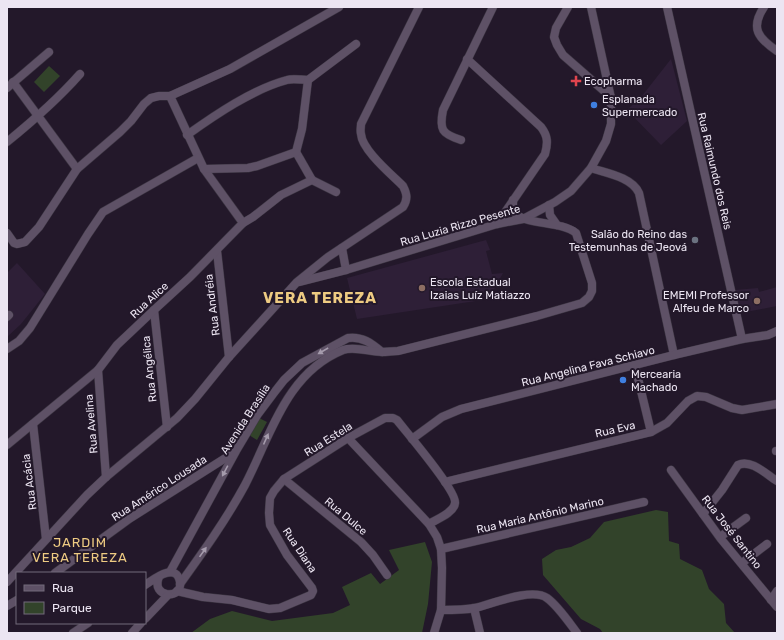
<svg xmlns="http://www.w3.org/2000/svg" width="784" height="640" viewBox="0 0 784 640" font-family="Rubik,sans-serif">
<rect width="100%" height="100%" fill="#23182a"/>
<g fill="#2e1f37">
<path d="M671 59 687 121 661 145 627 110 642 96Z"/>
<path d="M486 240 490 250 486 251 492 274 503 273 489 299 357 319 347 278Z"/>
<path d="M17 263 45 294 21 324 7 337V273Z"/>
<path d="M777 287V306L741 313 735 290 758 288 759 292Z"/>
</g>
<g fill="#32432a">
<path d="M49 66 60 76 44 92 34 82Z"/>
<path d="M259 418 267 422 257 440 249 435Z"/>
<path d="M656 510 668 512 669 541 679 544 680 559 702 570 709 589 724 604 726 623 735 633H603L600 629 581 619 543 575 542 559 556 550 571 547 590 538 604 522Z"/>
<path d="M425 542 432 562 428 604 422 633H191L210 619 232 611 272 621 333 613 350 605 342 587 371 573 380 584 399 570 389 550Z"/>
</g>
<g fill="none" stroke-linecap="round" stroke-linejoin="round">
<defs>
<g id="minor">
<path d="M568 7 556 28 554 37 557 45 563 55 611 97"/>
<path d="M667 7 742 339"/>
<path d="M764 7C750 28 758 38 777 51"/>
<path d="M467 59 541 127C548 136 548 143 545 154L497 224"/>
<path d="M13 82 77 169"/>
<path d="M7 88 49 52"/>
<path d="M170 96 204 169 243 223"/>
<path d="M187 135C215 115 253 89 287 80 293 78 301 80 308 80"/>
<path d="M461 140C442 134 439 130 443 110L493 7"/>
<path d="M7 142C34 120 57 100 80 74"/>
<path d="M296 152 312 180"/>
<path d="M591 168C606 173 632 177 639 193L674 355"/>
<path d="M204 169 248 168 257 166 296 152 302 129 308 80 356 44"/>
<path d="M312 180 336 192"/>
<path d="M549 205 550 215 557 225"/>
<path d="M7 233 14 243 17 244 25 242 39 227 77 169 120 132 131 121 144 104 151 98 159 96H170L230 69 339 7"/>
<path d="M342 248 346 270"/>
<path d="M217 251 229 357"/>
<path d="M299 282 346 270 497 224 523 219 555 202 571 191 591 168 606 141 611 124V98L591 7"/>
<path d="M154 310 167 427"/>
<path d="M7 317 9 315"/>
<path d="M7 349 19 341 30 328 88 234 103 212 198 158"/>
<path d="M635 366 651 432"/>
<path d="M98 370 106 477"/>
<path d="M33 424 46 539"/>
<path d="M348 438 429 524 437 537 441 549 442 568 441 610 434 633"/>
<path d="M412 439 442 417 461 409 674 355 742 339 768 335 777 331"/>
<path d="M7 445 98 370 117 345 154 310 190 277 243 223 253 217 281 195 312 180"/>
<path d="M776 451H777"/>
<path d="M671 470 721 539 777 607"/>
<path d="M284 479 361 542 373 555 387 575"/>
<path d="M445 482 651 432 667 423 688 401 697 396 706 397 732 408 742 410 777 404"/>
<path d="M703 514 722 490 738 465C751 459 766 474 777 481"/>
<path d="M720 537 746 518"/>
<path d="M441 549 644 502"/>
<path d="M742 563 767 544"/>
<path d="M170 572 236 451 258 414 273 394 284 380 302 363 348 338C362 336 371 343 382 352"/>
<path d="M55 573 129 519 235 452"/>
<path d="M7 582 87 495 106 477 177 418 195 399 229 357 297 282 328 257 403 207C408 199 407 194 403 186 391 174 362 150 361 134 360 131 361 127 361 124L419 7"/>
<path d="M180 584C203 552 226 520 245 485 271 435 286 373 343 350 355 346 370 352 382 352 387 352 393 351 398 351L537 316 582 303 589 297 592 291V283L576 233C560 220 523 226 513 211V200"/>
<path d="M145 585C153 580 176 561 180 582 183 600 150 598 159 577"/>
<path d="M177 591 203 597 232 600 269 609 280 608 311 595 313 591 312 588 287 555 270 525 269 513 270 498 274 491 284 479 348 438 385 418H393L397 420C407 433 457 491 455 503 454 513 437 519 429 524"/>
<path d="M771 600 777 591"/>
<path d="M7 606 17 600"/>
<path d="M474 608 480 633"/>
<path d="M441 610C452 610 464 610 475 608 492 604 532 587 547 598 558 606 568 621 577 633"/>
<path d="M145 619 168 595"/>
<path d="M73 633 88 623"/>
<path d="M132 633 141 623"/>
</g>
</defs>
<use href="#minor" stroke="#3d3643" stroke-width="9"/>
<use href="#minor" stroke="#5e5166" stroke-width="8"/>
</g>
<defs><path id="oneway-solid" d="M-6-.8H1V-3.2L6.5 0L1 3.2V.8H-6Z"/></defs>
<g fill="#a59bac">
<use href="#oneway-solid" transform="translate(323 351) rotate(150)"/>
<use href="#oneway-solid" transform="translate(266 439) rotate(-66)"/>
<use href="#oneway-solid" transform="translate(225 471) rotate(118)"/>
<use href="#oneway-solid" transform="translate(203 552) rotate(-55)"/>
</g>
<path fill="#e0444e" stroke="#23182a" stroke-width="1.5" d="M574 75h4v4h4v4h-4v4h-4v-4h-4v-4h4z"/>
<g fill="#3f7fe0" stroke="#23182a" stroke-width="1.5">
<circle cx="594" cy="105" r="4"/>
<circle cx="623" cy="380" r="4"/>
</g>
<circle fill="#6b7280" stroke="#23182a" stroke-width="1.5" cx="695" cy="240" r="4"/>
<g fill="#8d6e63" stroke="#23182a" stroke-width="1.5">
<circle cx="422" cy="288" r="4"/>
<circle cx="757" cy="301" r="4"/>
</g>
<g text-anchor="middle" stroke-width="4" stroke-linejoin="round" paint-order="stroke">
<g font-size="11" fill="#ece5f2" stroke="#23182a" text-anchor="start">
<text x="584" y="85">Ecopharma</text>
<text x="602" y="103">Esplanada<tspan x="602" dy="13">Supermercado</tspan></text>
<text x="687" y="238" text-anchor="end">Salão do Reino das<tspan x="687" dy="13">Testemunhas de Jeová</tspan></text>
<text x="430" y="286">Escola Estadual<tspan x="430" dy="13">Izaias Luíz Matiazzo</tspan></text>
<text x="749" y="299" text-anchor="end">EMEMI Professor<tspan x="749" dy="13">Alfeu de Marco</tspan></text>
<text x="631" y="378">Mercearia<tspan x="631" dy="13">Machado</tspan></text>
</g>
<g font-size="11" fill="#ece5f2" stroke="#23182a">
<text transform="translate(715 171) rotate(77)" y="4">Rua Raimundo dos Reis</text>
<text transform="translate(460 225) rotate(-16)" y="4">Rua Luzia Rizzo Pesente</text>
<text transform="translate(149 300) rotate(-43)" y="4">Rua Alice</text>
<text transform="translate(212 305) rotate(-97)" y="4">Rua Andréia</text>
<text transform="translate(588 366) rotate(-14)" y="4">Rua Angelina Fava Schiavo</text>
<text transform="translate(149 369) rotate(-96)" y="4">Rua Angélica</text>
<text transform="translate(245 419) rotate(-57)" y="4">Avenida Brasília</text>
<text transform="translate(91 424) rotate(-95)" y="4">Rua Avelina</text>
<text transform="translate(615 429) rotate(-13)" y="4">Rua Eva</text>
<text transform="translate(328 439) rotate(-32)" y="4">Rua Estela</text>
<text transform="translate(29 482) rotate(-97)" y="4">Rua Acácia</text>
<text transform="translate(159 488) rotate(-33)" y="4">Rua Américo Lousada</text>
<text transform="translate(540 515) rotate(-13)" y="4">Rua Maria Antônio Marino</text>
<text transform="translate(346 516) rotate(40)" y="4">Rua Dulce</text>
<text transform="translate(732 532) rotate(52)" y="4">Rua José Santino</text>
<text transform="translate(300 550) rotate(56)" y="4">Rua Diana</text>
</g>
<g font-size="13" letter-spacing="1" fill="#eecb82" stroke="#23182a">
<text x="80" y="547">JARDIM<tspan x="80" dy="15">VERA TEREZA</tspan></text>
</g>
<g font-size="15" font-weight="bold" letter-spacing="1" fill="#eecb82" stroke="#23182a">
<text x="320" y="303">VERA TEREZA</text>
</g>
</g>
<rect width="784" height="640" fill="none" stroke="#ece5f2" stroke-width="16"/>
<rect x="16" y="572" width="130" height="52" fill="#23182a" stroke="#736a7a"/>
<rect x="24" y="585" width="20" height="6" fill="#5e5166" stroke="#736a7a"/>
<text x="52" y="592" font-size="12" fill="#ece5f2">Rua</text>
<rect x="24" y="602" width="20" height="12" fill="#32432a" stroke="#736a7a"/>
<text x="52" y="612" font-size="12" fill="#ece5f2">Parque</text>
</svg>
